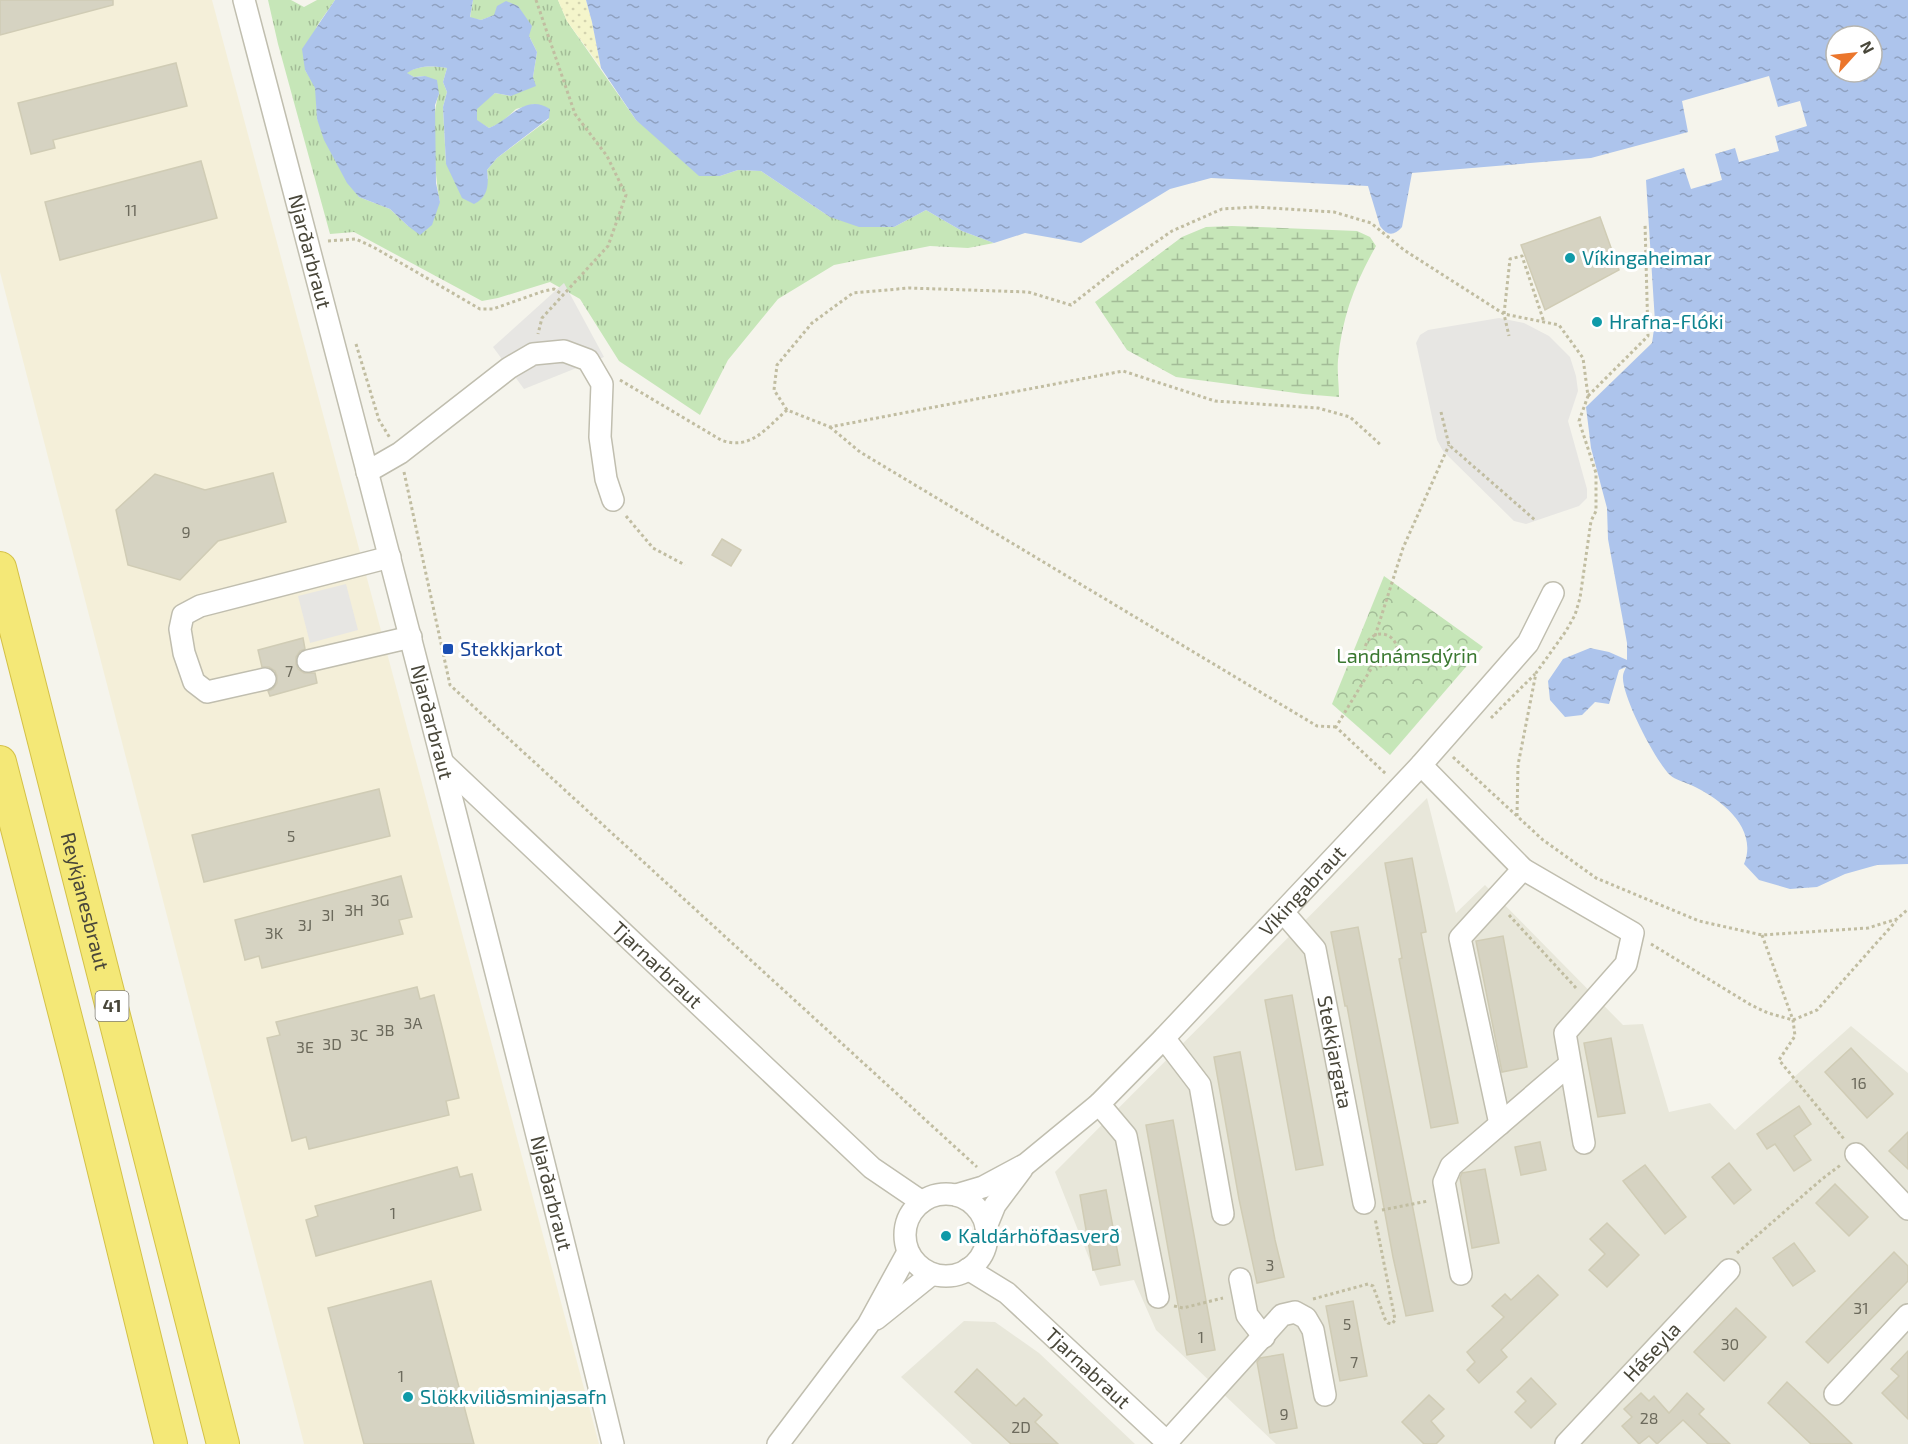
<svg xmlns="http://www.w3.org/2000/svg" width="1908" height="1444" viewBox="0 0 1908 1444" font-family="'Exo 2',sans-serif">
<defs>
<pattern id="grass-tufts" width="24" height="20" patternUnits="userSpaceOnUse" patternTransform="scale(1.5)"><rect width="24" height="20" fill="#c6e6b8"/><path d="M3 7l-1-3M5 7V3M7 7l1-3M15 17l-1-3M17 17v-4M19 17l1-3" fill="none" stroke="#a3bc97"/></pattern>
<pattern id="wetland-marsh" width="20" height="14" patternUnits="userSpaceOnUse" patternTransform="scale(1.5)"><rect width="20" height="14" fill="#c6e6b8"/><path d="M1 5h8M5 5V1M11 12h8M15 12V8" fill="none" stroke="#a3bc97"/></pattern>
<pattern id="sand-dots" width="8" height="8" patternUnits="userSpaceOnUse" patternTransform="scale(1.5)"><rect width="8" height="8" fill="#f4f5cb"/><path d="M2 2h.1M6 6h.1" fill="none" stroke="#d3d3af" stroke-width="1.8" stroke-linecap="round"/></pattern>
<pattern id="park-crowns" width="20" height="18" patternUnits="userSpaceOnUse" patternTransform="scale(1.5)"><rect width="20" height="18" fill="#c6e6b8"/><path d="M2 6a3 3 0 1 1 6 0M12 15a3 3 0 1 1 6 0" fill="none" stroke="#a3bc97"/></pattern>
<pattern id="water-ripples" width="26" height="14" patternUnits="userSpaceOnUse" patternTransform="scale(1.5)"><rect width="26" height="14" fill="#adc4ec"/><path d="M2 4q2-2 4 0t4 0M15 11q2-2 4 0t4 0" fill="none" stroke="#8fa1c0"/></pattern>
</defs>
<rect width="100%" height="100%" fill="#f5f4ec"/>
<g fill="#e8e7da">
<path d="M1427 798 1456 913 1485 885 1623 1025 1643 1024 1669 1112 1710 1103 1735 1130 1851 1026 1908 1073V1444H1276L1156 1330 1134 1280 1100 1286 1055 1172Z"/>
<path d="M964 1321 995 1322 1039 1353 1135 1444H972L901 1377Z"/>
</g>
<path fill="#f4efd9" d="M0 0H212L599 1444H304L0 272Z"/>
<path fill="url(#grass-tufts)" d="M268 0H291L304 7 317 0H335L317 26 305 70 316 88 317 119 359 197 390 209 408 226 440 202C435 178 430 116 439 94L425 76 414 77 406 73C420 65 432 66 447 68L443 82 447 92 443 107 446 164 488 179 487 170 497 158 549 119 534 104 516 109 501 123 489 128 477 121 476 109 483 102 495 93 511 96 533 77 537 52 529 36 495 15 481 20 470 18 473 0H558L567 21 636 120 720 176 738 170 761 171 830 217 894 227 926 210 962 231 994 243 968 248 930 246 834 265 778 299 728 360 700 415 619 361 580 299 550 282 498 298 482 301 354 232 330 234 278 44Z"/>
<path fill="url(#wetland-marsh)" d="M1232 226 1357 231 1370 237 1376 246C1355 283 1342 317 1338 360 1337 372 1339 385 1339 397L1303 394 1176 377 1127 350 1095 302 1182 237 1206 227Z"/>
<path fill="url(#sand-dots)" d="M558 0H586L592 22 601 68 567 21Z"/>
<path fill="url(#park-crowns)" d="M1384 576 1483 647 1390 755 1332 704Z"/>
<g fill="#e7e6e3">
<path d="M564 283 604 357 524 389 493 347Z"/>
<path d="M1499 318 1524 323 1549 336 1570 357 1576 376 1578 391 1568 421 1587 489V498L1579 506 1526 524 1514 521 1443 451 1437 440 1417 347 1416 343 1420 335 1428 330Z"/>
<path d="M346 584 358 630 310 643 298 596Z"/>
</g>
<g fill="url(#water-ripples)" fill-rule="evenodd">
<path d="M335 0H473L470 17 481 20 494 15 497 6 506 1 518 6 532 26 529 36 537 52 533 77 536 86 511 96 495 93 477 109V120L489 128C510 120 525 93 550 109L549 118 497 158 487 170C489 185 488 197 474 204L462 198 446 164 443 107 447 92 443 82 447 68C432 66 420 65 407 73L414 77 425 76 437 80 439 94 435 105 436 183 440 202 432 225 420 235 408 226 390 209 359 197 347 183 324 140 317 119 315 88 305 70 302 49Z"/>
<path d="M586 0H1908V864L1877 865 1845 874 1817 887 1790 889 1759 880 1744 864C1759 828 1720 798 1691 785 1685 782 1675 780 1670 775 1656 762 1621 695 1623 676 1623 673 1625 670 1626 667L1619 670 1609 704 1595 702 1582 715 1565 717 1550 700 1548 681 1563 659 1590 648 1609 652 1627 660V643L1608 539 1607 508 1591 448 1586 407 1652 343 1655 322 1646 180 1684 168 1691 189 1722 180 1715 154 1735 148 1739 162 1779 151 1775 136 1807 126 1800 101 1778 107 1769 76 1682 101 1688 132 1591 158 1412 173 1402 227C1394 236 1387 236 1380 226L1368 186 1211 178 1170 189 1081 243 1025 233 994 243 962 231 926 210 894 227H859L830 217 761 171 738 170 720 176H699L636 120 601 68 592 22ZM1836 36H1872V72H1836Z"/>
</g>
<g fill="#d6d3c2" stroke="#d0ccb5" stroke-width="1.5">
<path d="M0 0H113V5L0 35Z"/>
<path d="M176 63 187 106 53 140 55 148 31 154 18 103Z"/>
<path d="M201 161 217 218 60 260 45 202Z"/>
<path d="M1600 217 1619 270 1545 310 1521 245Z"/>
<path d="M273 473 286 522 218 541 180 580 128 565 116 510 155 474 205 490Z"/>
<path d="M722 539 741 550 731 566 712 555Z"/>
<path d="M303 638 305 649 300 651 296 657V664L298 669 304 673H315L317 683 270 696 268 691 273 689 277 683V676L275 671 269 667H262L258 650Z"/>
<path d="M379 789 390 836 204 882 192 835Z"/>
<path d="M1412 858 1426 932 1421 933 1458 1123 1431 1128 1399 959 1402 958 1385 863Z"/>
<path d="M401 876 412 917 399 920 403 934 262 968 259 956 245 960 235 920Z"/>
<path d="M1358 927 1433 1311 1406 1316 1393 1257 1347 1006H1345L1331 932Z"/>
<path d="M1503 936 1527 1067 1502 1072 1476 941Z"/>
<path d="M417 987 420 999 434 995 444 1035 459 1098 446 1101 449 1115 309 1149 306 1137 292 1141 267 1038 280 1035 276 1022Z"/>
<path d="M1292 995 1323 1165 1296 1170 1265 1000Z"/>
<path d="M1611 1038 1625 1113 1598 1117 1584 1043Z"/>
<path d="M1851 1048 1893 1094 1867 1118 1825 1072Z"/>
<path d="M1240 1052 1275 1240 1284 1277 1257 1283 1239 1199 1214 1057Z"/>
<path d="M1799 1106 1811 1124 1794 1136 1811 1160 1794 1171 1775 1144 1767 1149 1757 1134Z"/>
<path d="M1173 1120 1215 1350 1187 1355 1146 1125Z"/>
<path d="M1908 1132V1169L1889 1151Z"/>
<path d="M1540 1142 1546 1170 1521 1175 1515 1147Z"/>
<path d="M1729 1163 1751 1190 1734 1204 1712 1177Z"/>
<path d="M1645 1165 1686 1217 1665 1234 1623 1181Z"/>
<path d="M457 1167 460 1177 472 1174 481 1210 316 1256 306 1220 318 1216 315 1206Z"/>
<path d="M1485 1169 1499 1243 1472 1248 1460 1178 1462 1173Z"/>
<path d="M1835 1184 1868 1217 1849 1236 1816 1203Z"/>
<path d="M1106 1190 1120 1265 1093 1270 1080 1195Z"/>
<path d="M1607 1223 1639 1255 1607 1287 1589 1270 1605 1254 1590 1239Z"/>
<path d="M1794 1243 1815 1271 1793 1286 1773 1258Z"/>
<path d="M1894 1252 1908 1266V1281L1828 1363 1806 1342Z"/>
<path d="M1538 1275 1558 1295 1501 1350 1507 1357 1479 1383 1467 1370 1475 1362 1467 1352 1504 1317 1492 1306 1505 1294 1511 1300Z"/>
<path d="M431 1281 474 1444H364L328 1308Z"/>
<path d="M1353 1301 1367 1376 1340 1381 1326 1306Z"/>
<path d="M1736 1308 1766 1337 1724 1381 1694 1352Z"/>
<path d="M1908 1351V1419L1882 1393 1899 1376 1891 1369Z"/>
<path d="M1283 1354 1297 1428 1270 1433 1257 1362 1260 1358Z"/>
<path d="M977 1369 1016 1406 1024 1398 1042 1415 1035 1422 1058 1444H1011L955 1392Z"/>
<path d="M1531 1378 1556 1404 1531 1428 1515 1412 1526 1401 1517 1392Z"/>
<path d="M1787 1382 1820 1413 1852 1444H1811L1768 1403Z"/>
<path d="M1641 1393 1649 1401 1654 1396 1669 1413 1687 1393 1704 1409 1699 1414 1730 1444H1708L1683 1420 1657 1444 1649 1436 1639 1444 1622 1426 1632 1417 1624 1409Z"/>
<path d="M1429 1395 1444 1409 1431 1421 1444 1436 1436 1444H1424L1402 1422Z"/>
</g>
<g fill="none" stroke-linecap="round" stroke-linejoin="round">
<defs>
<g id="minor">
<path id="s1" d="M244 0C370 481 496 961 613 1444"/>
<path d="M367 472 400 453 509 368 533 354 564 351 588 360 602 384 600 437 606 479 613 500"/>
<path d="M308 661 411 637"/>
<path d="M265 679 207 692 194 682 184 653 180 629 183 615 200 606 390 557"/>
<path id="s2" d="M443 763 872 1168 922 1202"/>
<path d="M1421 765 1523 869 1633 933 1626 964 1565 1033 1584 1143"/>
<path id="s3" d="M1283 912 1315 949 1364 1203"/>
<path d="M1164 1038 1200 1085 1223 1214"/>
<path d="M1099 1104 1126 1136 1158 1297"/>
<path d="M1500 1124 1460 938 1523 869"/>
<path d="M1856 1154 1908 1209"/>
<circle cx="946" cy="1235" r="41"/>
<path id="s4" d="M956 1195 983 1187 1026 1164 1099 1104 1164 1038 1421 765 1528 643 1553 593"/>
<path d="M986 1227 995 1205 1022 1169"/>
<path id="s5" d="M968 1269 1007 1293 1169 1444"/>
<path d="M1461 1274 1444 1182 1451 1166 1570 1064"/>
<path d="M1240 1279 1247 1315 1264 1337"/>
<path d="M876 1319 932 1274"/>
<path d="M1835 1394 1908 1315"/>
<path d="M1167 1442 1282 1315 1295 1312 1306 1318 1313 1330 1325 1395"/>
<path d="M778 1444 868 1325 908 1252"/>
<path id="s6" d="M1566 1444 1729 1270"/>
</g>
<g id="highway">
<path id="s7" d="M0 568 223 1444"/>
<path d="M0 762 79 1069 171 1444"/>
</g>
</defs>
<use href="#minor" stroke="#c0beaf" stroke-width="24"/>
<use href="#highway" stroke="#d4c147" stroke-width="34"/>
<g stroke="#c1bda1" stroke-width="3" stroke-dasharray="3 3" stroke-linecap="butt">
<path d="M536 0 575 114 607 156 626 195 608 246 542 318 538 334"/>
<path d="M328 241 356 239 375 248 480 309H493L544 291 554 289 563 295"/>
<path d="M356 344 379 420 390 438"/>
<path d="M620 380 721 440C751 451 766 428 787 410L830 427 1123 371 1215 401 1318 408 1350 417 1382 446"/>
<path d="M1588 396 1648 336 1645 223"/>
<path d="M787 410 774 390 777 365 812 323 853 293 909 288 1028 292 1071 305 1117 269 1172 231 1222 209 1255 207 1334 212 1371 223 1404 250 1504 314 1509 336"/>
<path d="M1441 412 1449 445 1535 520"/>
<path d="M830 427 860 452 1317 726 1336 727"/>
<path d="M404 472 450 685 977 1167"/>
<path d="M626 516 653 548 685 565"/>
<circle cx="1381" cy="650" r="16"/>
<path d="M1375 636 1403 548 1449 445"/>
<path d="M1374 664 1336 727 1386 774"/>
<path d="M1491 718 1535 674"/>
<path d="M1453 757 1543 840 1596 878 1699 921 1762 935 1868 928 1897 919 1908 909"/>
<path d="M1517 816 1518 765 1536 673 1566 631 1575 615 1580 598 1591 521 1596 511V473L1579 421 1588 396 1583 358 1559 325 1504 314 1510 259 1522 256 1544 322"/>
<path d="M1509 915 1577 989"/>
<path d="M1762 935 1793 1020 1795 1036 1779 1060 1844 1139"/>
<path d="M1651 944 1751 1005 1768 1013 1793 1020 1817 1010 1896 921"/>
<path d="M1382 1210 1428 1201"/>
<path d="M1737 1253 1822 1179 1842 1164"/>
<path d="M1313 1299 1368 1284 1373 1286 1385 1319 1388 1323 1392 1324 1395 1320 1394 1314 1375 1218"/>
<path d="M1174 1306 1183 1308 1223 1298"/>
</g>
<use href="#minor" stroke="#fff" stroke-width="21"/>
<use href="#highway" stroke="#f4e877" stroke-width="32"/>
</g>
<g fill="#0f9aa8" stroke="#fff" stroke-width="2">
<circle cx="1570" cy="258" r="6"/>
<circle cx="1597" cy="322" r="6"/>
<circle cx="946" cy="1236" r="6"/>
<circle cx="408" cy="1397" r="6"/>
</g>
<rect fill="#1a4fb4" stroke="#fff" stroke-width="2" x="442" y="643" width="12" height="12" rx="3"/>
<g text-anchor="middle" stroke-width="6" stroke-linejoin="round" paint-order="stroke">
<g font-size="16" fill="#6c6a5c">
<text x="131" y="216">11</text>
<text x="186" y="538">9</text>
<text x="289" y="677">7</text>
<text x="291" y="842">5</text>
<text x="380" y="906">3G</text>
<text x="354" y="916">3H</text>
<text x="328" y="921">3I</text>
<text x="305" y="931">3J</text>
<text x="274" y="939">3K</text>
<text x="413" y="1029">3A</text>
<text x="385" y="1036">3B</text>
<text x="359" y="1041">3C</text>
<text x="332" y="1050">3D</text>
<text x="305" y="1053">3E</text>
<text x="1859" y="1089">16</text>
<text x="393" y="1219">1</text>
<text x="1270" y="1271">3</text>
<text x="1861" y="1314">31</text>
<text x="1347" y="1330">5</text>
<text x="1201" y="1343">1</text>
<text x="1730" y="1350">30</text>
<text x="1354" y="1368">7</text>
<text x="401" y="1382">1</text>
<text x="1284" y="1420">9</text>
<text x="1649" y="1424">28</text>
<text x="1021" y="1433">2D</text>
</g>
<rect fill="#fff" stroke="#807e75" stroke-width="1.5" x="95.5" y="991" width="33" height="30" rx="4.5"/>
<g font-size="18" font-weight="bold" fill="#49473a">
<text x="112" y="1012">41</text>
</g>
<g font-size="20" fill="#49473a" stroke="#fff">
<text dy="7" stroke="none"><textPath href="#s1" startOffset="260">Njarðarbraut</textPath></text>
<text dy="7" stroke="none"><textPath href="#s1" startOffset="746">Njarðarbraut</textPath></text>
<text dy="7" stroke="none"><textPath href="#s4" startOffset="466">Vikingabraut</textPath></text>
<text dy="7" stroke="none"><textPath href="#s7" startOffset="344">Reykjanesbraut</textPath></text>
<text dy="7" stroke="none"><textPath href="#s2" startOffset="294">Tjarnarbraut</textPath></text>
<text dy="7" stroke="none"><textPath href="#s3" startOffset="154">Stekkjargata</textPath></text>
<text dy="7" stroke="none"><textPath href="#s1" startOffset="1232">Njarðarbraut</textPath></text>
<text dy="7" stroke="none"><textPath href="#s6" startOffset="126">Háseyla</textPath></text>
<text dy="7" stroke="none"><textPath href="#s5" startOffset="156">Tjarnabraut</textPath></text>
</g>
<g font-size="20" fill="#0d838f" stroke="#fff" text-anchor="start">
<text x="1582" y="265">Víkingaheimar</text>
<text x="1609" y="329">Hrafna-Flóki</text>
<text x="958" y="1243">Kaldárhöfðasverð</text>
<text x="420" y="1404">Slökkviliðsminjasafn</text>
</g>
<g font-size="20" fill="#164399" stroke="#fff" text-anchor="start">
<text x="460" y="656">Stekkjarkot</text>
</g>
<g font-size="20" fill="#3a7830" stroke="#fff">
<text x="1407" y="663">Landnámsdýrin</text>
</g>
</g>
<g transform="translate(1854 54) rotate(63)"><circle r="28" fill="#ffffff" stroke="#b6b5b0" stroke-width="1.5"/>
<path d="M0-4.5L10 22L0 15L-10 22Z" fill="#eb762c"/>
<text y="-9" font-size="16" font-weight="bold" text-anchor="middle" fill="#49473a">N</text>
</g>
</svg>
